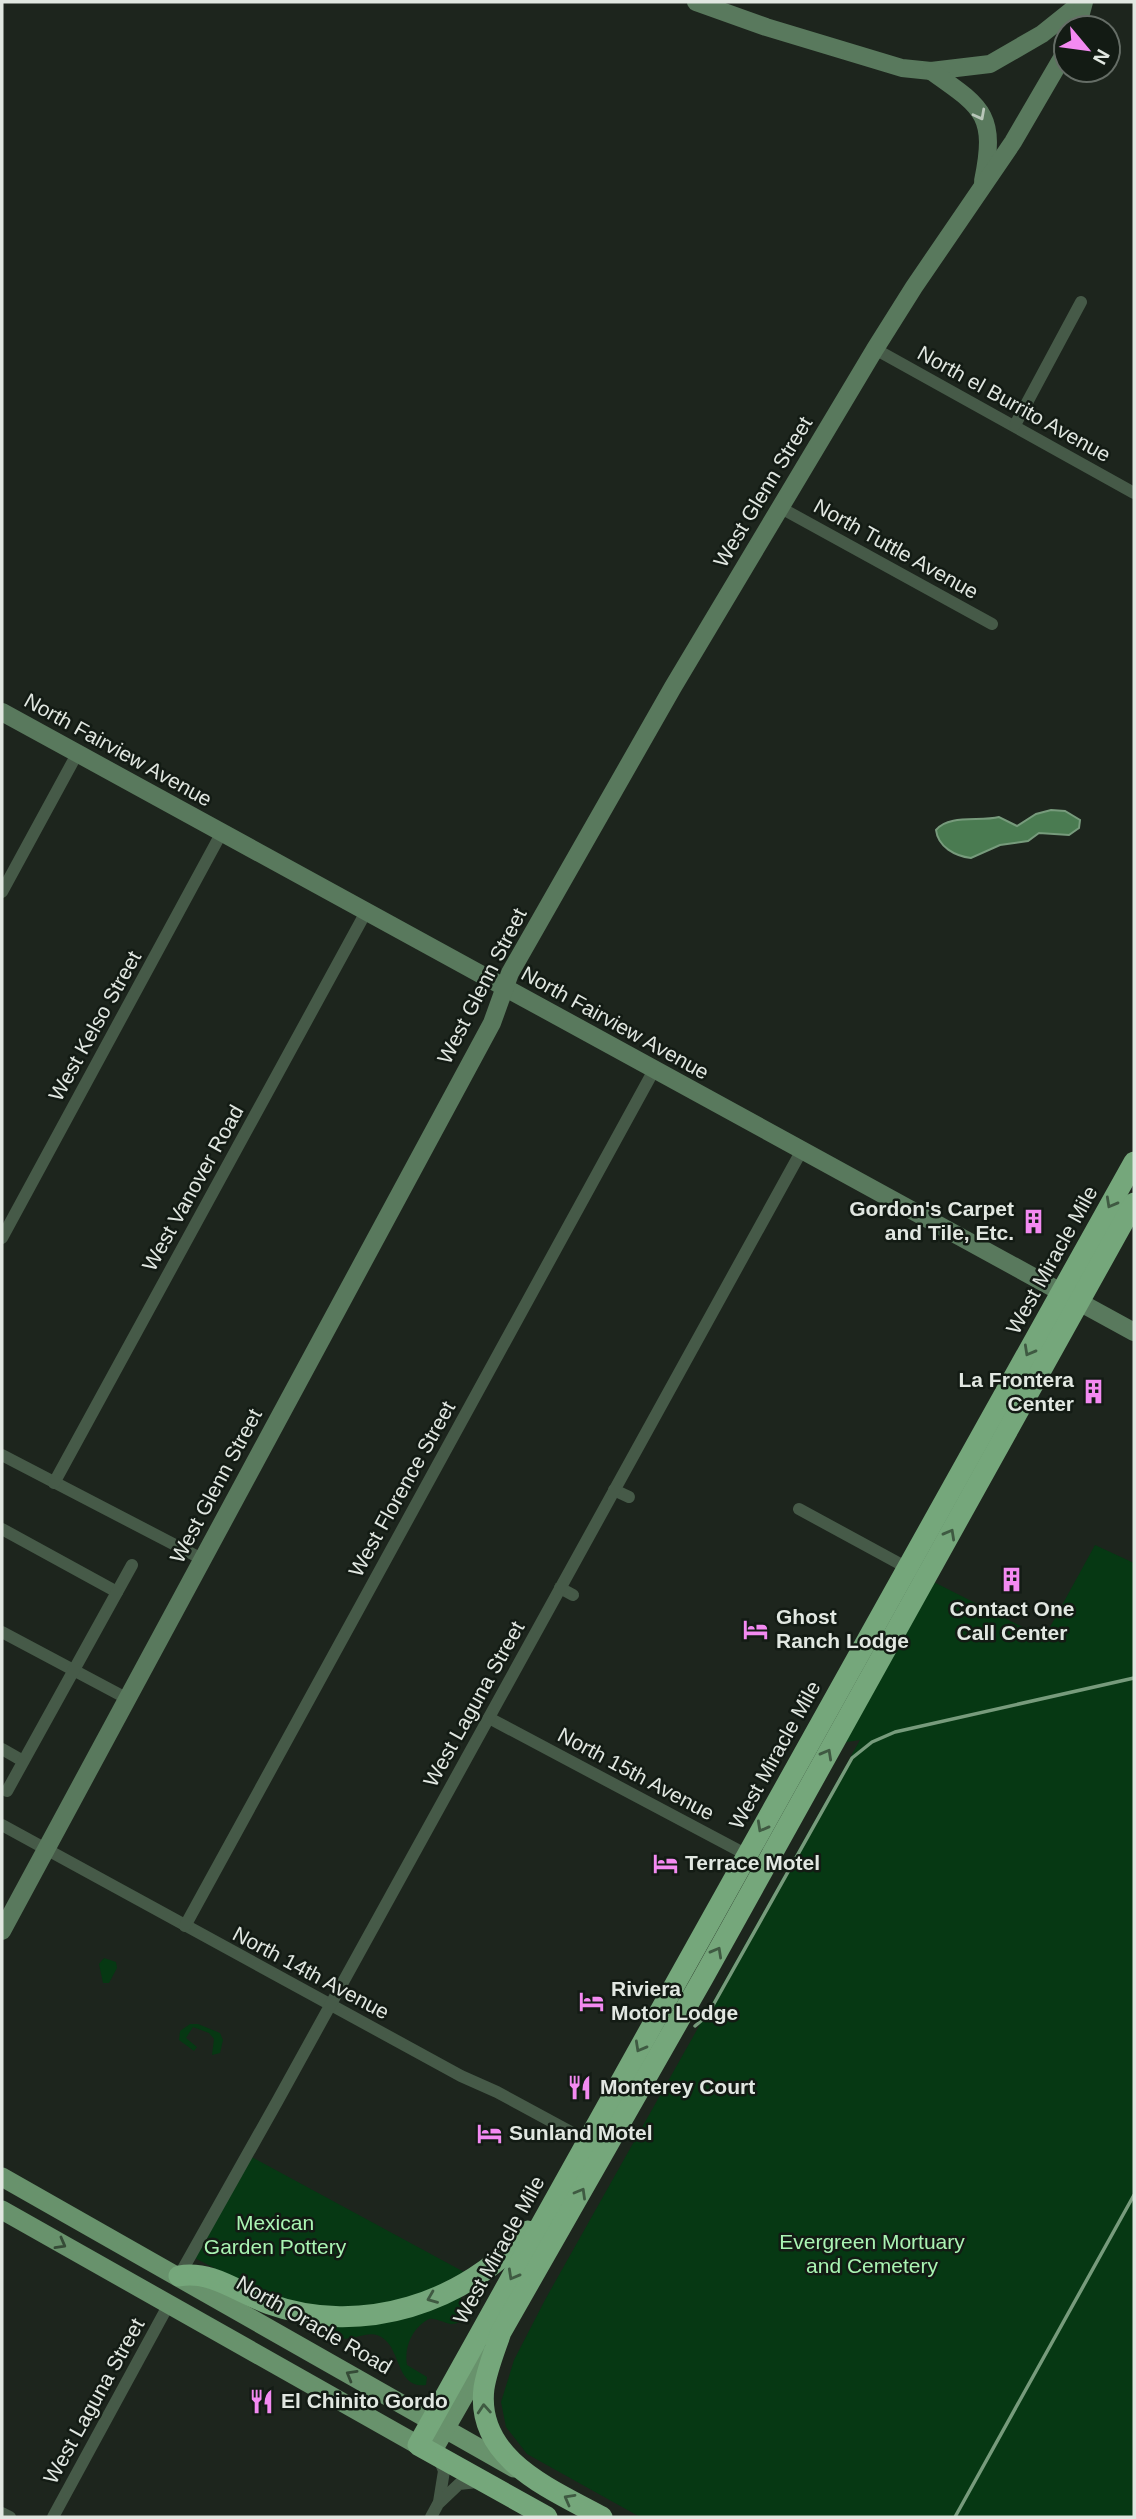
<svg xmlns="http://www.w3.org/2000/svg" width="1136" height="2519" viewBox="0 0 1136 2519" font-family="Helvetica,sans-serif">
<rect width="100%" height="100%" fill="#1d251d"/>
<g fill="#063813">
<path d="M1095 1545 1134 1563V2517H640L527 2454 506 2427 501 2402 514 2360 546 2298 860 1740 833 1744 926 1578 1044 1638Z"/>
<path d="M104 1958 116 1962 117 1968 109 1983H103L99 1964Z"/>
<path d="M190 2024H198L220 2033 223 2040 220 2053 212 2055 214 2039 209 2033 193 2027 186 2038 197 2047 194 2051 179 2040 180 2031Z"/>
<path d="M248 2155 464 2272 411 2300 329 2312 270 2297 191 2256Z"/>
<path d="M459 2294C465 2304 470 2324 451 2324 443 2323 437 2318 429 2319 412 2328 404 2347 407 2365L427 2377 426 2385C397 2389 401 2352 384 2339 366 2324 346 2352 327 2330V2322Z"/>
</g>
<path fill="#4a7b51" stroke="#779b7c" stroke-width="2" d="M1051 810 1065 811 1080 820 1079 828 1069 835 1039 833 1028 841 1000 845 971 858C955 856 938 847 936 830 949 814 980 822 999 817L1017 826 1036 814Z"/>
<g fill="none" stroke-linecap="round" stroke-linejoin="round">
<g stroke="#779b7c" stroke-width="3.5">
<path d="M695 2026 707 2016 852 1758 872 1742 895 1732 1134 1678"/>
<path d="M955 2517 1134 2195"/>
</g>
<g stroke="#465a48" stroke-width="12">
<path d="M875 349 1134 493"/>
<path d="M1015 425 1081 302"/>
<path d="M781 508 992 624"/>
<path d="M2 892 77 754"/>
<path d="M2 1238 222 832"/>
<path d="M2 1455 202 1559"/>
<path d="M54 1483 366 912"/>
<path d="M614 1490 629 1497"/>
<path d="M799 1509 913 1571"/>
<path d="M2 1529 117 1592"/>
<path d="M560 1588 573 1595"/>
<path d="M2 1632 126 1698"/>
<path d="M489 1718 751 1857"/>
<path d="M2 1749 23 1761"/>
<path d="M7 1791 132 1565"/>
<path d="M2 1825 461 2076 497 2092 593 2144"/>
<path d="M185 1926 654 1070"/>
<path d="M179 2276 278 2100 802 1150"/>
<path d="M438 2456 444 2471 439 2502"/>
<path d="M2 2513 10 2517"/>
<path d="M53 2517 169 2304"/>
<path d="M431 2517 438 2504 459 2484 477 2482"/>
</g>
<g stroke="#59795d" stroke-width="18">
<path d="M696 2 766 27 902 68 931 71 990 64 1042 34 1082 2"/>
<path d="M1077 28 1084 2"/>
<path d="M931 71C982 107 997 114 983 181"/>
<path d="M2 712 1134 1332"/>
<path d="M2 1931 492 1023 510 973 522 952 673 687 875 349 914 287 1013 142 1066 51"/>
</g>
<g stroke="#68926c" stroke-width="19">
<path d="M2 2177 514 2468"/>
<path d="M2 2210 418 2445"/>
<path d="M432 2452 487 2356"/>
</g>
<g stroke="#75a77b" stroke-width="21">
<path d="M179 2276C212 2270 239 2293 269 2304 361 2337 466 2303 528 2231"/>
<path d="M547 2517 418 2445 1134 1162"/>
<path d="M602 2517C551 2489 475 2459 484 2388 487 2369 495 2350 501 2332L703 1978 1134 1203"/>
</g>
</g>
<defs><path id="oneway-chevron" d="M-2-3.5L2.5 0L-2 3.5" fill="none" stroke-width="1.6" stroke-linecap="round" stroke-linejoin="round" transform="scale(1.75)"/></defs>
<use stroke="#b8c6b9" href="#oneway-chevron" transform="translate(980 115) rotate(62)"/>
<g stroke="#3f5a42">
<use href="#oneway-chevron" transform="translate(1111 1203) rotate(119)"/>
<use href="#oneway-chevron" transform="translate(1029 1351) rotate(119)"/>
<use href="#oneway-chevron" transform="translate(950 1534) rotate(-61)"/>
<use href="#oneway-chevron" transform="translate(827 1754) rotate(-61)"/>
<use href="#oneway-chevron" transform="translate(762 1827) rotate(119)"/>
<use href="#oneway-chevron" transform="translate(717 1952) rotate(-61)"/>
<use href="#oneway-chevron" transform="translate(640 2047) rotate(119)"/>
<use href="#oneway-chevron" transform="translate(581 2193) rotate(-60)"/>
<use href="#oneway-chevron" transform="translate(513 2275) rotate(119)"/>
<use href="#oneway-chevron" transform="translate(432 2298) rotate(158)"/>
<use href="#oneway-chevron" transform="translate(484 2409) rotate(-94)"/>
<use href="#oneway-chevron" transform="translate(569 2499) rotate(-151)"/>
</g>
<g stroke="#354b37">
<use href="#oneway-chevron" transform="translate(61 2244) rotate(29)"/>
<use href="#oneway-chevron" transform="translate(351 2375) rotate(-150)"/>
</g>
<defs>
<symbol id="building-bare" viewBox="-9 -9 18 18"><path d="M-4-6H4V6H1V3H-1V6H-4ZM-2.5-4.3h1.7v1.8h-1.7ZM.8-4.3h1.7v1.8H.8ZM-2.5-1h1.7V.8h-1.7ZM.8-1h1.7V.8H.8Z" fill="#f38af1" stroke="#131b14" stroke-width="2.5" paint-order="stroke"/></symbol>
<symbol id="hotel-bare" viewBox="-9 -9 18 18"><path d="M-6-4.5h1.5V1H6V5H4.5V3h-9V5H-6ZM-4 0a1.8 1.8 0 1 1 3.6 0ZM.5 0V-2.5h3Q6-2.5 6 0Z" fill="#f38af1" stroke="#131b14" stroke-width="2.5" paint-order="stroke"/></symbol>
<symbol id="restaurant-bare" viewBox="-9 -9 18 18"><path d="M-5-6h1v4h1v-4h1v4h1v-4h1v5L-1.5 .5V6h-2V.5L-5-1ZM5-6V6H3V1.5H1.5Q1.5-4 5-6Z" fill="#f38af1" stroke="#131b14" stroke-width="2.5" paint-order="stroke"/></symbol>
</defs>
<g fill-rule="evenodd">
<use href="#building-bare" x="1016" y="1204" width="35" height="35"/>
<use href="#building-bare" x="1076" y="1374" width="35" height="35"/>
<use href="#building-bare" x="994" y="1562" width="35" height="35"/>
<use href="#hotel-bare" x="738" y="1612" width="35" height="35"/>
<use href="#hotel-bare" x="648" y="1846" width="35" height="35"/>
<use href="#hotel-bare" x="574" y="1984" width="35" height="35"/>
<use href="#restaurant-bare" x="562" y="2070" width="35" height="35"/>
<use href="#hotel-bare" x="472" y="2116" width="35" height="35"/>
<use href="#restaurant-bare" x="244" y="2384" width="35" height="35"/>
</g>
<g text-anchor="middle" stroke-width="5" stroke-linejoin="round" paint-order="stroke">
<g font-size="21" fill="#e1e7e1" stroke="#131b14">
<text transform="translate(1014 404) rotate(29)" y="7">North el Burrito Avenue</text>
<text transform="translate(763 492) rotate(-59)" y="7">West Glenn Street</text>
<text transform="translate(896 549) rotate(29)" y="7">North Tuttle Avenue</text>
<text transform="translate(118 750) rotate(29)" y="7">North Fairview Avenue</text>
<text transform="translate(482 986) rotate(-63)" y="7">West Glenn Street</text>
<text transform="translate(615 1023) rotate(29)" y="7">North Fairview Avenue</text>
<text transform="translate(95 1026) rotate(-61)" y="7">West Kelso Street</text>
<text transform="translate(193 1188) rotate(-61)" y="7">West Vanover Road</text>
<text transform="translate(1052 1260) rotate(-61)" y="7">West Miracle Mile</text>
<text transform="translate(216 1486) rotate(-62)" y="7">West Glenn Street</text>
<text transform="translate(402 1489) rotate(-61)" y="7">West Florence Street</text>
<text transform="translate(474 1704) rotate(-61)" y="7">West Laguna Street</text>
<text transform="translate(775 1755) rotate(-61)" y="7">West Miracle Mile</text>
<text transform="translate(636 1774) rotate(28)" y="7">North 15th Avenue</text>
<text transform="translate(311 1973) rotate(28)" y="7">North 14th Avenue</text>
<text transform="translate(499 2250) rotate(-61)" y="7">West Miracle Mile</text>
<text transform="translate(314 2325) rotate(30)" y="7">North Oracle Road</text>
<text transform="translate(94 2401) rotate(-61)" y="7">West Laguna Street</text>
</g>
<g font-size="21" font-weight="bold" fill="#e1e7e1" stroke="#131b14" text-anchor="start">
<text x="1014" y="1216" text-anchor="end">Gordon's Carpet<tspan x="1014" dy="24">and Tile, Etc.</tspan></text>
<text x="1074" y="1387" text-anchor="end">La Frontera<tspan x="1074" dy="24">Center</tspan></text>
<text x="1012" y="1616" text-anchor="middle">Contact One<tspan x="1012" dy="24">Call Center</tspan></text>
<text x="776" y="1624">Ghost<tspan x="776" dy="24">Ranch Lodge</tspan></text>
<text x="685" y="1870">Terrace Motel</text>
<text x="611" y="1996">Riviera<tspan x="611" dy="24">Motor Lodge</tspan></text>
<text x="600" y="2094">Monterey Court</text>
<text x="509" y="2140">Sunland Motel</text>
<text x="281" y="2408">El Chinito Gordo</text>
</g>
<g font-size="21" fill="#aaf4b3" stroke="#131b14">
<text x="275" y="2230">Mexican<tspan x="275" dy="24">Garden Pottery</tspan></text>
<text x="872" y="2249">Evergreen Mortuary<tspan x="872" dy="24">and Cemetery</tspan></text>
</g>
</g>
<rect width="1136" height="2519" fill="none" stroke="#e1e7e1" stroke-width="7"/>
<g transform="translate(1087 49) rotate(119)"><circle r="33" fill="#131b14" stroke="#656d66" stroke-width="2"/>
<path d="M0-5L12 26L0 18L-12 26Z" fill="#f38af1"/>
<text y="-10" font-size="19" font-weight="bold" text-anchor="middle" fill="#e1e7e1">N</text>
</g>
</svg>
